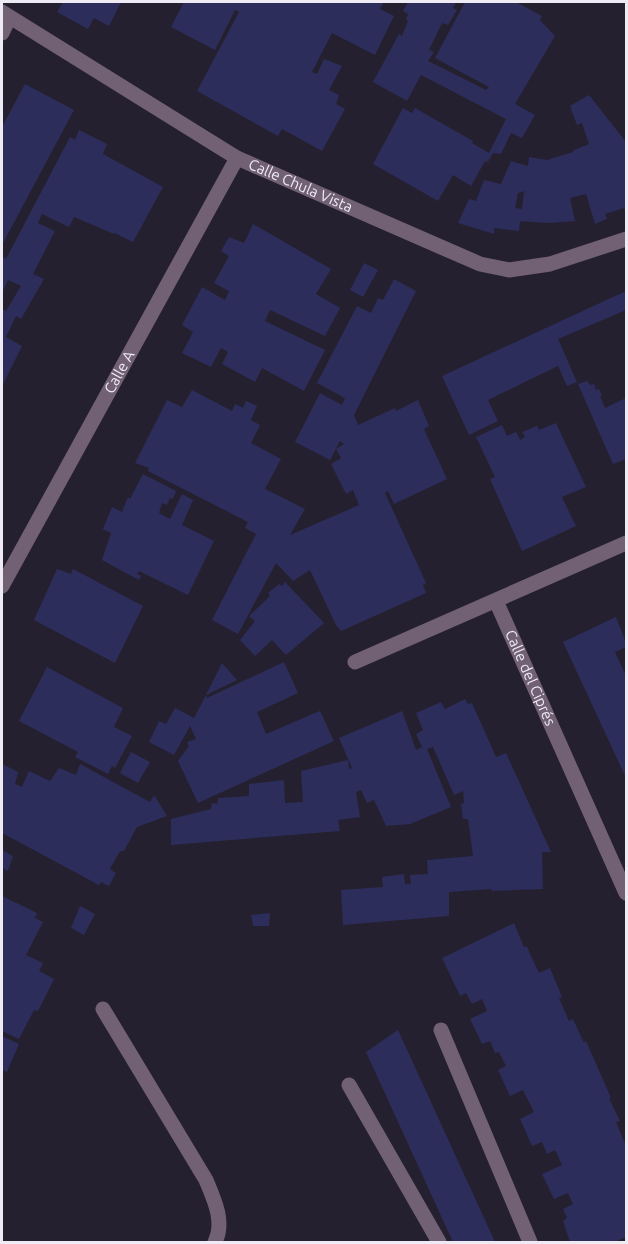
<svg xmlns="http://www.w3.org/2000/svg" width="628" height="1244" viewBox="0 0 628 1244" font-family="Ubuntu,sans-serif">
<rect width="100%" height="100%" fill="#25202f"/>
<g fill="#2c2d5b" fill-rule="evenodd">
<path d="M63 2H121L109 26 94 18 88 29 57 12Z"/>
<path d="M184 2H384L380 9 394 16 375 55 332 33 312 72 317 74 324 59 342 66 329 90 339 95 336 104 345 109 322 151 282 129 278 136 197 91 239 12 235 10 215 50 171 27Z"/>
<path d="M408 2H456L453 8 457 10 448 25 442 23 429 50 434 52 428 61 486 90 489 87 435 58 465 2H516L542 16 540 20 555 36 515 104 535 115 522 138 511 133 501 154 493 153 488 162 485 161 471 186 453 175 438 201 373 164 403 108 412 113 415 108 473 141 472 143 489 153 506 119 421 75 407 101 373 82 399 34 402 36 408 21 406 19 408 14 403 11Z"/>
<path d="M25 84 74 110 2 245V127Z"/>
<path d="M589 95 626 142V213L624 208 605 214 607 219 595 224 586 194 570 198 575 221 548 223 520 221 519 231 494 228V234L458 223 469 199 476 201 484 180 501 184 511 161 528 166 529 157 547 160 573 152 574 150 589 144 582 123 577 125 570 106ZM524 191 522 209 515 208 518 193Z"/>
<path d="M79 130 107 144 103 154 163 187 133 242 115 233 114 234 74 217 69 227 42 214 38 223 55 231 33 274 44 279 21 319 16 316 6 337 22 346 2 386V309L6 311 21 286 8 280 2 292V257L6 259 70 137 75 140Z"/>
<path d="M253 224 331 269 316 294 340 308 325 336 270 310 265 321 325 350 304 391 262 368 255 382 222 364 228 352 221 348 211 367 182 353 193 332 182 325 202 287 225 300 229 291 214 283 229 256 221 251 229 237 244 243Z"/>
<path d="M364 263 378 270 363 297 350 290Z"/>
<path d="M394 279 416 291 354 415 358 425 395 408 396 411 418 400 429 426 424 429 447 479 394 504 388 491 385 493 426 583 423 585 426 593 341 631 336 625 310 570 293 581 276 563 238 634 212 620 256 534 245 528 248 522 148 471 149 468 135 463 167 400 182 407 192 390 232 411 235 404 243 408 246 401 257 406 251 420 260 425 251 443 281 459 265 489 305 509 290 535 359 505 353 490 346 494 331 464 341 458 336 449 344 444 340 441 330 460 295 442 320 393 342 405 345 398 317 383 357 306 371 313 378 298 383 300Z"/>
<path d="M626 291V310L558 339 577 382 567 386 558 366 488 400 498 421 469 435 442 376Z"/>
<path d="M587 381 590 385 594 384 596 390 599 389 602 395 600 396 605 408 626 398V459L613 464 578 384Z"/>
<path d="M556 423 586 487 562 497 576 526 522 551 490 479 495 477 476 437 502 425 507 436 516 432 520 440 525 437 522 432 537 426 539 430Z"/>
<path d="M143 474 176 491 173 499 170 498 167 505 162 503 159 513 170 519 182 494 193 500 182 525 214 541 188 595 139 571 137 574 141 576 139 580 102 560 111 533 103 529 112 507 122 512 128 497 130 499Z"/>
<path d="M57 569 71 574 73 569 143 606 115 663 34 620Z"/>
<path d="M285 582 324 623 286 655 272 640 255 656 240 640 255 621 249 616 270 596 268 593 279 584 282 586Z"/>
<path d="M616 617 626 643V647L615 652 626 676V778L563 642Z"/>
<path d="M284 662 298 693 257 712 266 734 320 711 334 741 198 803 178 761 189 746 187 742 196 739 190 726 174 755 149 742 159 721 166 724 175 708 194 718 206 695 207 698Z"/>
<path d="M222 663 237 680 206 695Z"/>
<path d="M47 667 123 708 114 727 132 736 115 768 112 766 108 774 75 757 78 752 19 721Z"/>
<path d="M465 699 468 704 472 703 496 757 506 753 551 852H542L543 889 492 891 491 889 449 892V916L343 925 341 890 383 887 382 877 404 874 405 884H411L410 875 428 874 427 860 473 856 468 819H463L461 804 464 803 463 791 454 795 433 747 427 749 451 807 410 824 386 826 374 800 367 803 361 790 356 792 360 817 338 820 340 831 171 845V819L211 809 212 803 217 804 218 798 249 796V784L284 780 285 803 303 802 301 771 348 760 349 769 352 768 339 738 402 711 416 750 422 747 416 734 423 730 416 713 441 702 445 709Z"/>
<path d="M131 752 150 762 138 783 120 773Z"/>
<path d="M2 764 18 772 15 784 22 787 29 771 50 781 59 768 76 775 80 764 150 802 154 795 167 816 137 827 124 851H120L110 869 116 873 109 886 101 882 99 885 2 833Z"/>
<path d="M2 850 13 856 8 871 2 868Z"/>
<path d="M2 896 37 913 35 918 43 922 26 955 43 963 39 971 54 979 38 1011 34 1010 19 1039 2 1031Z"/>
<path d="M80 906 95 914 84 935 71 928Z"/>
<path d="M270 913 269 926H253L251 915Z"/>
<path d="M514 923 524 947H527L539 973 550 968 562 997 559 998 569 1021 573 1019 584 1043 586 1041 611 1098H609L620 1121 616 1122 626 1146V1237L615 1242H570L563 1221 567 1218 563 1209 573 1204 568 1193 554 1199 542 1174 562 1165 555 1150 547 1154 542 1142 532 1146 520 1119 534 1112 523 1090 510 1096 498 1070 506 1066 499 1052 495 1053 490 1041 482 1044 470 1019 487 1011 482 999 472 1004 466 993 460 996 442 958Z"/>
<path d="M398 1030 495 1242H453L366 1052Z"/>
<path d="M2 1036 19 1044 7 1072 2 1070Z"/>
</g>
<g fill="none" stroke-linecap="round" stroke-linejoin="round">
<g stroke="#726175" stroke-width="15">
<path id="s1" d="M2 12 237 158 480 264 509 270 550 264 626 239"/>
<path d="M2 33 9 18"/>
<path id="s2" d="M2 586 237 158"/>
<path id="s3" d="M496 601 626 893"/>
<path d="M355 662 626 543"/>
<path d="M103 1009 206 1180C214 1199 225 1222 215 1242"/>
<path d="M441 1030 530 1242"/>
<path d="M349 1085 439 1242"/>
</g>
</g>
<g text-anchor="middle" stroke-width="6" stroke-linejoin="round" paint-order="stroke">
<g font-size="15" fill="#eeebf5" stroke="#0d0b12">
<text dy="5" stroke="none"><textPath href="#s1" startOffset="346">Calle Chula Vista</textPath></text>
<text dy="5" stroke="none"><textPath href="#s2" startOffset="244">Calle A</textPath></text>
<text dy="5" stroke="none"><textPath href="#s3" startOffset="84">Calle del Ciprés</textPath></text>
</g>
</g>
<rect width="628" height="1244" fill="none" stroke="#eeebf5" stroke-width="6"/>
</svg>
